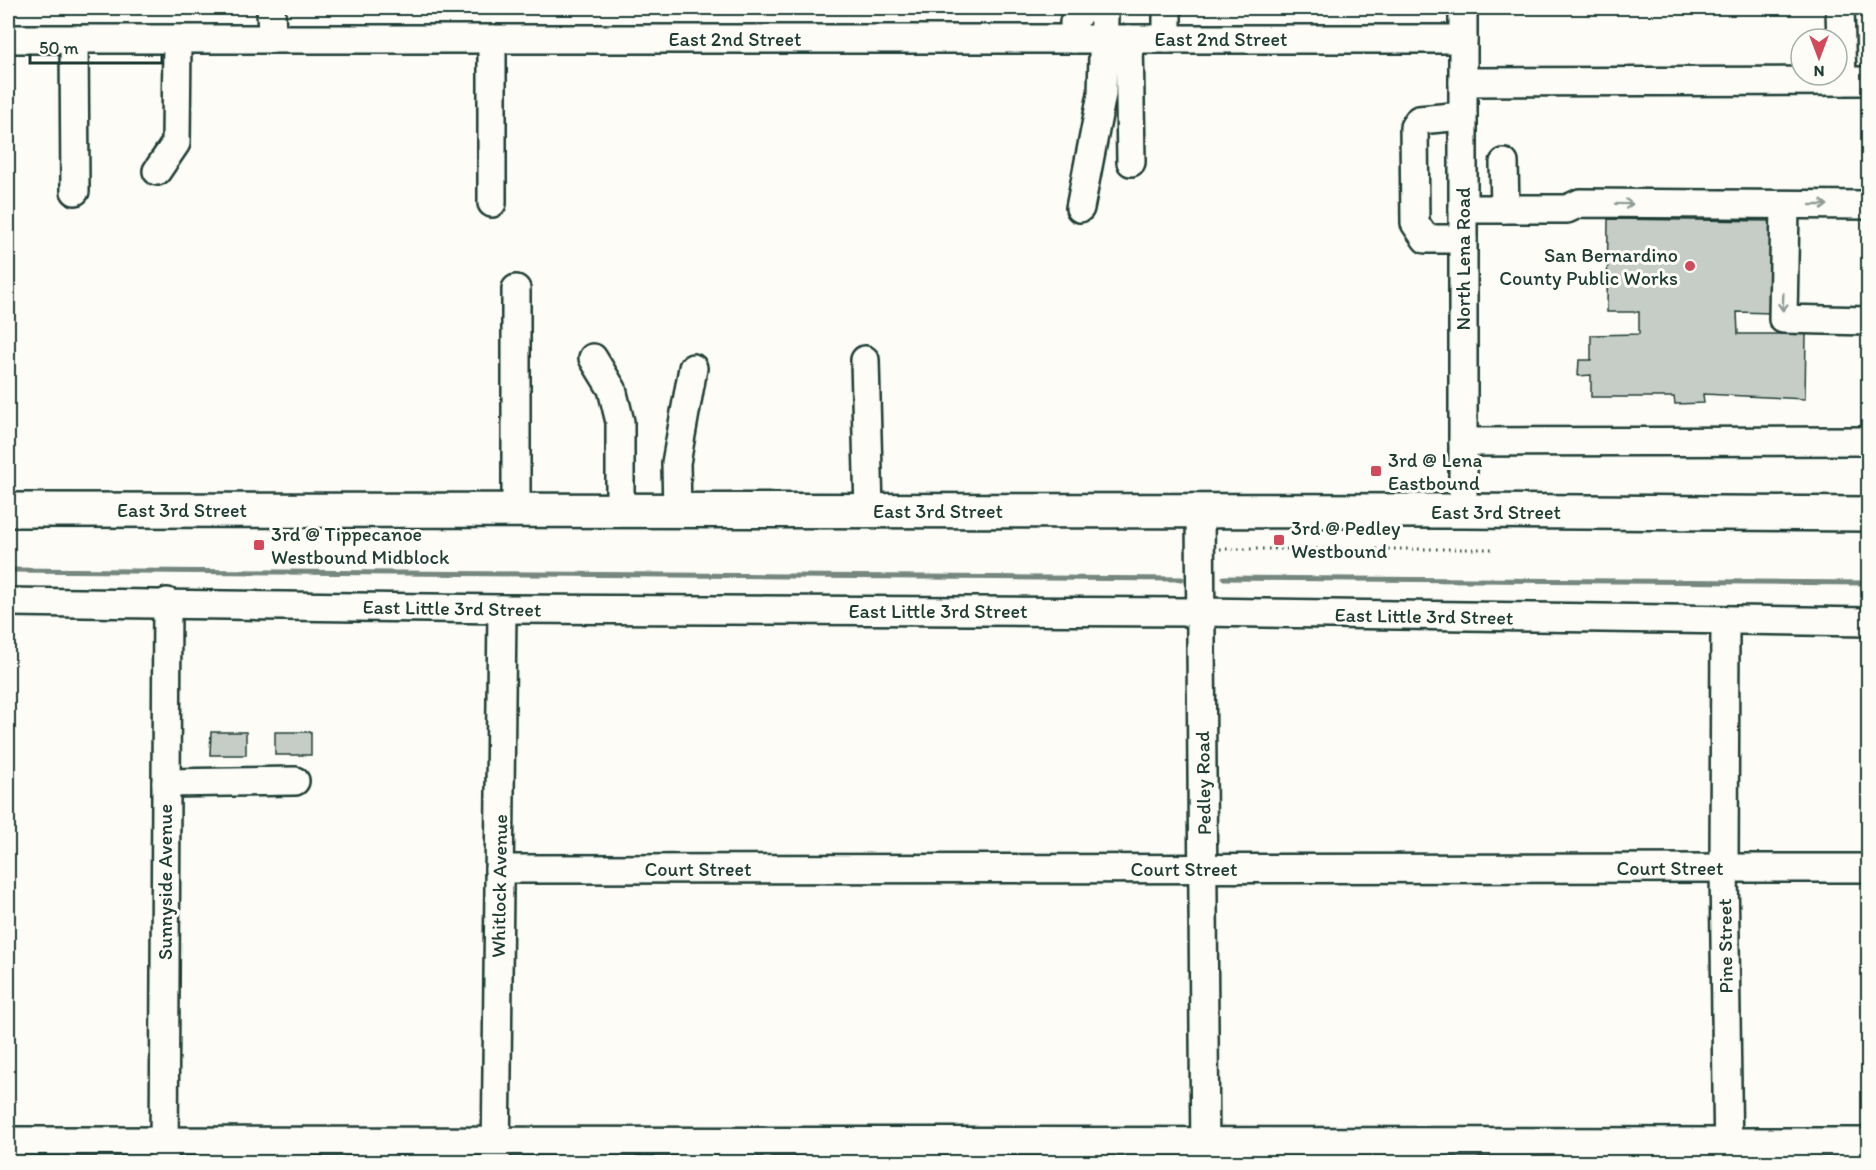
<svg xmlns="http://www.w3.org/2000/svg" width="1876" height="1170" viewBox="0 0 1876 1170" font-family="Itim,sans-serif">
<rect width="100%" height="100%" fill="#fdfcf7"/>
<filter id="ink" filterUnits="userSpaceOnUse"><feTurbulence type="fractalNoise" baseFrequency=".0167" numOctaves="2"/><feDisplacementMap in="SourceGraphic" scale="12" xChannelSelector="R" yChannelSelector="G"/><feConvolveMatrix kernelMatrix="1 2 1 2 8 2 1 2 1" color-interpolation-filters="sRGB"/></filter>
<g filter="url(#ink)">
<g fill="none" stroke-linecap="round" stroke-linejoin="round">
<g stroke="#75877f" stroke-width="5">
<path d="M8 570 1182 579"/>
<path d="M1224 578 1868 583"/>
</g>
</g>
<g fill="#c6cdc7" stroke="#1f3d34" stroke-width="1.5">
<path d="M1608 219 1772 221V313L1737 312 1738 334H1806L1805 399 1703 394 1704 403 1675 404 1674 397H1591V375L1578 376 1579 360H1591V335L1639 334V312H1607Z"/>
<path d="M211 732H246V755H210Z"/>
<rect x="275" y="732" width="36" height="23"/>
</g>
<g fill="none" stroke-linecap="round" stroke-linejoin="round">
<defs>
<g id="minor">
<path d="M271 8 272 39"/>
<path d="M1167 8V39"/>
<path d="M1463 8V511"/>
<path d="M1840 8 1842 81"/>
<path d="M8 39H1463"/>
<path d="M74 39 75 191"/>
<path d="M492 39V203"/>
<path d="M1074 39V22L1081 8"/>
<path d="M1129 39 1131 162"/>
<path d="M1463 82 1868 81"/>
<path d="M1463 116 1419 120 1414 127 1415 223 1426 239H1463"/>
<path d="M1504 163 1505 209"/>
<path d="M157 171 176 143 177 39"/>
<path d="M1785 206 1783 319 1868 321"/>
<path d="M1080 208 1102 94 1104 17 1096 8"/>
<path d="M1463 209H1567L1580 203 1868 205"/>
<path d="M516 289V511"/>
<path d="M593 358 612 389 620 422V510"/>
<path d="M865 360 869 511"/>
<path d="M1463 442 1868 441"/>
<path d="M677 511 676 463 693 368"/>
<path d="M1200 511 1205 1162"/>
<path d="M8 602 502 609 1201 612 1868 622"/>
<path d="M1725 622 1724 868 1728 1162"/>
<path d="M166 783 295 781"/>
<path d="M499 869 1868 868"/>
<path d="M8 1141 1868 1142"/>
<path d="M164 1162 167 602"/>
<path d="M496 1162 502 609"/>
</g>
<path id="major" d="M8 510 1463 511 1868 514"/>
</defs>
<use href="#minor" stroke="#1f3d34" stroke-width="32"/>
<use href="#major" stroke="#1f3d34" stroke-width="38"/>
<path stroke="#1f3d34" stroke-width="3" stroke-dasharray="1.5 4.5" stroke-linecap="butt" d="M1220 549H1492"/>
<use href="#minor" stroke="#fdfcf7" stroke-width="27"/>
<use href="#major" stroke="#fdfcf7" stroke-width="33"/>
</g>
<defs><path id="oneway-shaft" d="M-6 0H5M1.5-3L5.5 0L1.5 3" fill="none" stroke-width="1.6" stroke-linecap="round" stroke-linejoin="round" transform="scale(1.5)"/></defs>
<g stroke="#8e9c96">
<use href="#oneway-shaft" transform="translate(1624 204) rotate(1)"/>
<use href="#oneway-shaft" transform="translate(1819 205)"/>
<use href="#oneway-shaft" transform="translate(1783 302) rotate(92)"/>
</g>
</g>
<g fill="#d1495b" stroke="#fdfcf7" stroke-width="2">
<circle cx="1690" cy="266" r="6"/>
<rect x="1370" y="465" width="12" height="12" rx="3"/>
<rect x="1273" y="534" width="12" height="12" rx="3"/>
<rect x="253" y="539" width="12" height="12" rx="3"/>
</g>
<g text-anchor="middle" stroke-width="6" stroke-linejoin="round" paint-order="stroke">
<g font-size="20" fill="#1f3d34" stroke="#fdfcf7">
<text x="735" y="46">East 2nd Street</text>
<text x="1221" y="46">East 2nd Street</text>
<text transform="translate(1463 259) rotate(-90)" y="7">North Lena Road</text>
<text x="182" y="517">East 3rd Street</text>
<text x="938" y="518">East 3rd Street</text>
<text x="1496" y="519">East 3rd Street</text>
<text transform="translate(452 608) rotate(1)" y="7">East Little 3rd Street</text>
<text x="938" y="618">East Little 3rd Street</text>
<text transform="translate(1424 616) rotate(1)" y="7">East Little 3rd Street</text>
<text transform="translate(1203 783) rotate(-91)" y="7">Pedley Road</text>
<text x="1670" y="875">Court Street</text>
<text x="698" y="876">Court Street</text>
<text x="1184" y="876">Court Street</text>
<text transform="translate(165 882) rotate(-90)" y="7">Sunnyside Avenue</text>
<text transform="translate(499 886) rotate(-89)" y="7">Whitlock Avenue</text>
<text transform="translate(1725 946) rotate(-91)" y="7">Pine Street</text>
</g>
<g font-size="20" fill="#1f3d34" stroke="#fdfcf7" text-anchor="start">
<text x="1678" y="262" text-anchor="end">San Bernardino<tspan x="1678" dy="23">County Public Works</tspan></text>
<text x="1388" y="467">3rd @ Lena<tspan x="1388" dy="23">Eastbound</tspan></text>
<text x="1291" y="535">3rd @ Pedley<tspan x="1291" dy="23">Westbound</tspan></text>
<text x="271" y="541">3rd @ Tippecanoe<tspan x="271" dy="23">Westbound Midblock</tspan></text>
</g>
</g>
<rect width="1876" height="1170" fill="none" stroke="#fdfcf7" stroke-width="30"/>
<rect x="15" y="15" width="1846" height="1140" fill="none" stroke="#1f3d34" stroke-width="2" filter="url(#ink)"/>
<g transform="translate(1819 57) rotate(180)"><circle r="28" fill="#fdfcf7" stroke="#a4b0a9" stroke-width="1.5"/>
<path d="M0-4.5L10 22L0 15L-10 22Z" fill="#d1495b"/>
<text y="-9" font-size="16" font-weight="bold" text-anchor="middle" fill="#1f3d34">N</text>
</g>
<path d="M30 54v9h132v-9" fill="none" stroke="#1f3d34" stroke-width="3"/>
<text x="39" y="54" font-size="18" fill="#1f3d34" stroke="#fdfcf7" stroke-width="4.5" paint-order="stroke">50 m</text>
</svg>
